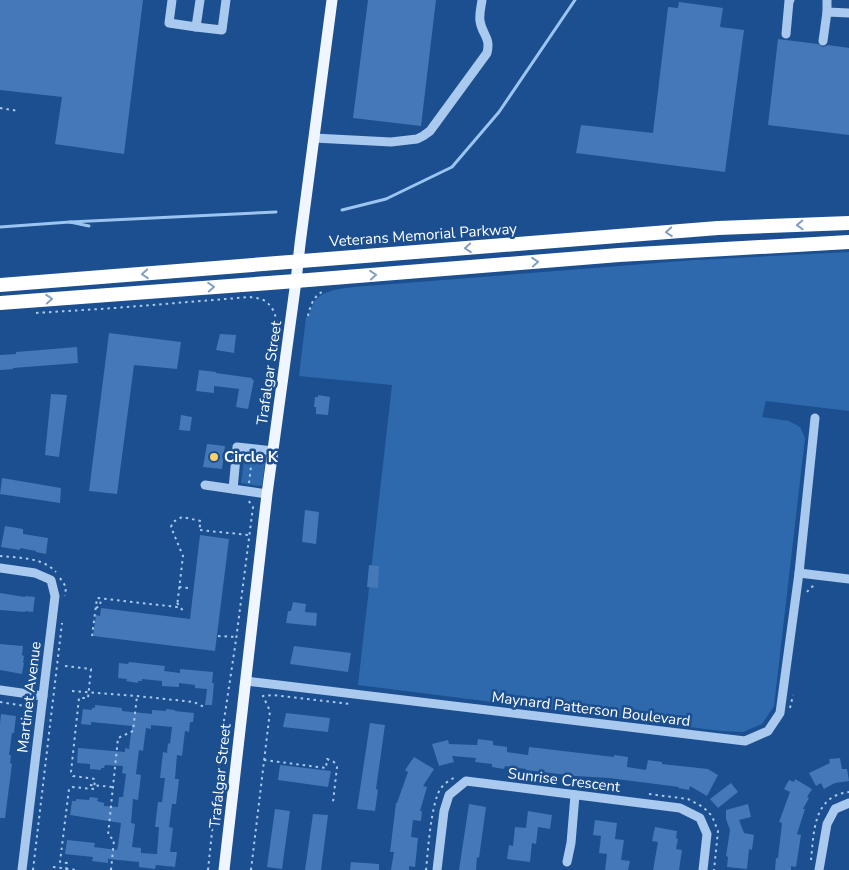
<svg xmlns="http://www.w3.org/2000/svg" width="849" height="870" viewBox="0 0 849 870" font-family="'Nunito Sans',sans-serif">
<rect width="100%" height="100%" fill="#1b4f8f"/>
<g fill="#2e69ad">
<path d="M849 252V411L766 401 762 417 789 421 800 427 805 438 774 706 762 724 743 732 721 731 358 685 392 385 299 376 306 317 309 316C310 312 311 307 313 304 320 290 340 289 354 287L695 260Z"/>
<path d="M246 451 263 453 266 456 262 485 259 486 241 483 245 452Z"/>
</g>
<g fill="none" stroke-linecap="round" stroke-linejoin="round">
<g stroke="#9cc4f0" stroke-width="3">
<path d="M342 210 386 199 452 167 499 112 575 0"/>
<path d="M70 222 276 212"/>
<path d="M0 227 70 222 89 226"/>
</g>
</g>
<g fill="#4478b7" fill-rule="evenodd">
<path d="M0 0H143L124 154 55 144 62 97 0 90Z"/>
<path d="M368 0H436L421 126 353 118Z"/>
<path d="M679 2 723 8 720 27 744 30 725 172 576 153 581 125 653 133 668 7 678 8Z"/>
<path d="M778 39 818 44 823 47 828 45 849 48V135L768 125Z"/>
<path d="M109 333 181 342 177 369 134 365 117 494 89 491Z"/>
<path d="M220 334 236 335 234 353 216 350Z"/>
<path d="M77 347 78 363 13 368V369L0 370V355L16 354V352Z"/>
<path d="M199 370 216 372V373L252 378V380H254L248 409 236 407 239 389 214 386V393L196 391Z"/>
<path d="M51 394 67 395 59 457 45 455Z"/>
<path d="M318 395 330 397 328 415 316 414V407H314L315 397H318Z"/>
<path d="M181 415 192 417 190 431 179 430Z"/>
<path d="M207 444 225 446 222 469 203 467Z"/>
<path d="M2 478 61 488 60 503 0 494Z"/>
<path d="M305 510 319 512 316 544 302 542Z"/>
<path d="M5 526 23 529V534L48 538 46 554 36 552V551L20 548V550L1 547Z"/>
<path d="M200 535 229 539 215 651 93 636 96 615 100 616 101 608 190 619Z"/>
<path d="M369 565 379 566 378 588 367 587Z"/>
<path d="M0 593 25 597V596L35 597 33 612 25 611V612L0 610Z"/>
<path d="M293 602 306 604 305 612 317 613 316 626 286 623 288 611H291Z"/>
<path d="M0 644 23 646 22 655 24 656 23 663H24L22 674 0 670Z"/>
<path d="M294 646 351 653 348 672 290 664Z"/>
<path d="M129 662 165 666 164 671 180 673V669L213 672 212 683H214L212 705H205L207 689 195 688V685L179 683V687L162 686V681L142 679V681H138V683L126 681 127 679 118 678 119 663 128 664Z"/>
<path d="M95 705 122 708V711L152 714V710L166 711V709L175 710V711L194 713 193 722H190L189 732 185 731 182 756 177 755 175 779H179L176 804H172L169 827 173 828 170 852H177L175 867 156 865 155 869 139 867V862L108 859V863L92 861 93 857 65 854 67 840 95 843 94 847 117 850 118 846 121 823 70 815 72 801H76V799L89 800 90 797 98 798 97 801 104 803V806L118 807 119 797H123L126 774 122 773 123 766 105 765 104 768H101V770L90 769V764L77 763 78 748 125 752V748L129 749 132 726 91 722V725L81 724 83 709 92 710V708H95ZM151 725 172 727 170 744 168 743 167 753 163 752 160 778H165L162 802H158L155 827H159L157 854 141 853V848L132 847 135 824 131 823 133 799 138 800 141 775 136 774 139 750 143 751 146 728 151 729Z"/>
<path d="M286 713 330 718 328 732 283 727Z"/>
<path d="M1 714 16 716 14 733H12L9 755H11L10 763 12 764 5 818H0V724Z"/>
<path d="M370 723 385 725 376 789 378 790 375 811 357 809Z"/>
<path d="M478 739 493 741V745L507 747V752L528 755 529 747 614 757V755L628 757 627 767 646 770 648 760 662 762V764L708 769 718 775 707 796 690 786 689 790 678 788 679 787 609 778 575 776 526 770V769L505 766 504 769 492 767V764L475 762 476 758 452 756 454 762 439 766 432 744 448 740 449 744 477 745Z"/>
<path d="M414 757 434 769 423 786 427 787 420 811H422L421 821 413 820 411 837 418 838 415 867 409 866V870H391L394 852H390L396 803H397L408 772 405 770Z"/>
<path d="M840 758 842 769H847L849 781 835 783 824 789 821 783 816 786 809 773 830 763 829 759Z"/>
<path d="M280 765 331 771 328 787 278 780Z"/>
<path d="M795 779 812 789 807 797 809 798 803 809H805L797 834 801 835 796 867 791 866V870H775L776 858H778L782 823 779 822 790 792 784 789 789 780 794 782Z"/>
<path d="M731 783 738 792 718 808 710 799Z"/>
<path d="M469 804 486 807 479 858 477 857 476 870H459Z"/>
<path d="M748 804 751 817 739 820 744 833 754 835 752 850 749 849 747 869 727 867 728 857 726 856 730 830 726 819V810Z"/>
<path d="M275 809 290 811 282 869 267 867Z"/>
<path d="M528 811 552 815 550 829 538 827 536 844 532 843 530 862 507 859 509 845 513 846 515 827 526 828Z"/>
<path d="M313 814 328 815 321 870H305Z"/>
<path d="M595 820 617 823 615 839 624 840 621 860 630 861 628 870H605L607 854 599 853 601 836 593 835Z"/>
<path d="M655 827 677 831 676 838 678 839 676 849 682 850 679 870H653L658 842 652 841Z"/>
<path d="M351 862 379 864V870H350Z"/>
</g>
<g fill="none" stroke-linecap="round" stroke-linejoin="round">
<g stroke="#a9c9ee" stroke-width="2" stroke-dasharray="2.5 4" stroke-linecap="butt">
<path d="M0 108 19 111"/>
<path d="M36 313 115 308 250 297C255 298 261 298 265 301 278 310 278 327 276 342"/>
<path d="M308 316C310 306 314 295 324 291"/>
<path d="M249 483 252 458"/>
<path d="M0 556C19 558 42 557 56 572"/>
<path d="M60 578 66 587 65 596"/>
<path d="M179 587 188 588"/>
<path d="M807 592 811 587 817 585"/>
<path d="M177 603 184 612"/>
<path d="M96 608 100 606 101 598"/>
<path d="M92 636 97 598 177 607 183 556 171 527 173 522 182 517 201 521 199 530 249 535"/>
<path d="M218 636 236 637"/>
<path d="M65 666 91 669 88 698H79L71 772 73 776 95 779 94 789 73 787 69 789 60 862 67 863 66 870"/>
<path d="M72 691 137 696 194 702 204 707"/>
<path d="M0 702 32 707"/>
<path d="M790 708 793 695"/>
<path d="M264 760 326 768 327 759 334 762 337 767 333 802"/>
<path d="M90 785 113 787"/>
<path d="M649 794 688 799 703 807 712 816 718 831 714 870"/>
<path d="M811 860C814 832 813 796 849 792"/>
<path d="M53 867 77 870"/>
<path d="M33 870 62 623"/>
<path d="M111 870 114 840 108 835 118 738 133 731 137 696"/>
<path d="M208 870 223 727 236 640 253 507 248 500"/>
<path d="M251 870 270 711 263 696 272 695 351 704"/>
<path d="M426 870C428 851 431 802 441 788 444 784 449 780 454 778"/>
</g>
<g stroke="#a9c9ee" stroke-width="9">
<path d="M172 0 169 23 196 27 200 0"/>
<path d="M827 0V12"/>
<path d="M196 27 222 30 226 0"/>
<path d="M786 34 789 1 790 0"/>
<path d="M823 41 827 12 849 13"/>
<path d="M314 138 391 142 417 139 423 136 430 131 487 53C491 37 482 35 480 21 479 14 481 7 482 0"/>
<path d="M205 485 267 494"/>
<path d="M233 489 237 447 273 451"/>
<path d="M0 568 35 573 51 580 55 596 22 870"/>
<path d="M799 573 849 579"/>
<path d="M246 681 745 741 768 731 780 713 799 573 815 418"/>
<path d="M0 690 43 696"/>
<path d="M567 862 571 843 575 795"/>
<path d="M437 870 444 811 449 795 466 781 680 808 700 818 707 834 703 870"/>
<path d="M819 870 827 824 835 809 849 803"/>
</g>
<path stroke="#f0f6ff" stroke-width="11" d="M224 870 267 494 296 281 300 244 332 0"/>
<g stroke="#fff" stroke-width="14">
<path d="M0 285 718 228 849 223"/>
<path d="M0 303 296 281 619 255 849 242"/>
</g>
</g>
<defs><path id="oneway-chevron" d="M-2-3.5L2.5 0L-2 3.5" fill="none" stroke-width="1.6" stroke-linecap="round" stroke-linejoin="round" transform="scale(1.25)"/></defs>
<g stroke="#829ec1">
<use href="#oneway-chevron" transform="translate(800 225) rotate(178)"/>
<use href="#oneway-chevron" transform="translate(669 232) rotate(176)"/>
<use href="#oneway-chevron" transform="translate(468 248) rotate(176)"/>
<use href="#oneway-chevron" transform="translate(535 262) rotate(-5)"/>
<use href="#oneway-chevron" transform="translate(145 274) rotate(175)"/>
<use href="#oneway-chevron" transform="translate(373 275) rotate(-5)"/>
<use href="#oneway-chevron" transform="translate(211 287) rotate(-4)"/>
<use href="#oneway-chevron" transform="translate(49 299) rotate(-4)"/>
</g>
<circle fill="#ffd166" stroke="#1b4f8f" stroke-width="2" cx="214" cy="457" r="5"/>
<g text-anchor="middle" stroke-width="5" stroke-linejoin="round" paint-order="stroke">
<g font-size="15" fill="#fff" stroke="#1b4f8f">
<text transform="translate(423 235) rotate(-4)" y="5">Veterans Memorial Parkway</text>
<text transform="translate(269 373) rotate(-82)" y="5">Trafalgar Street</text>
<text transform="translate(29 697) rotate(-83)" y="5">Martinet Avenue</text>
<text transform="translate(591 709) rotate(7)" y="5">Maynard Patterson Boulevard</text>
<text transform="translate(220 776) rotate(-84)" y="5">Trafalgar Street</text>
<text transform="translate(564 780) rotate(7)" y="5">Sunrise Crescent</text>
</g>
<g font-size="15" font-weight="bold" fill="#fff" stroke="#1b4f8f" text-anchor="start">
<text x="224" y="462">Circle K</text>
</g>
</g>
</svg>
